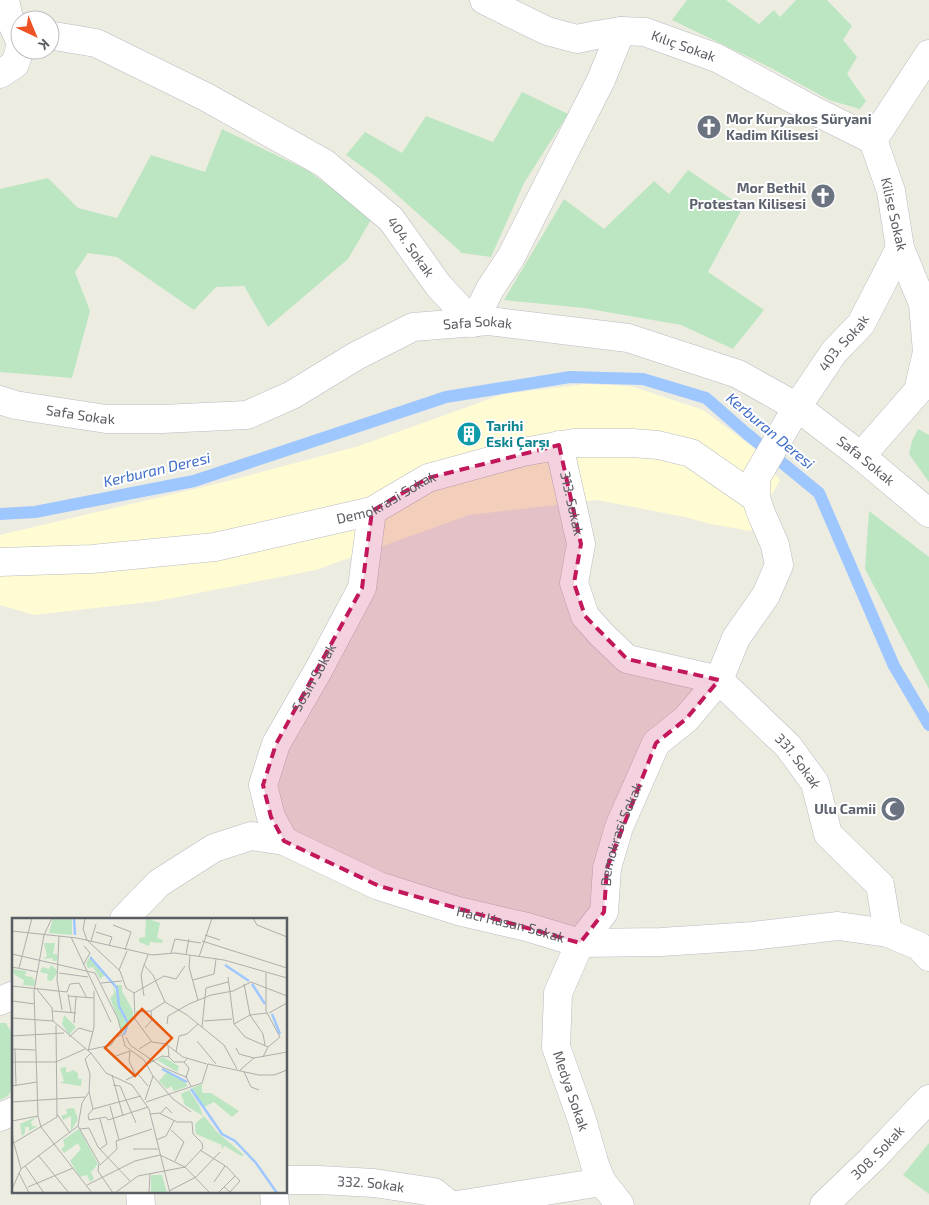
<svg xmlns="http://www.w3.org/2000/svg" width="929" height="1205" viewBox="0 0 929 1205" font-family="'Exo 2',sans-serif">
<rect width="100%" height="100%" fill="#edece1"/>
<path fill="#fffcd4" d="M586 384 631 386 703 410 754 448 780 480 751 531 710 524 685 517 597 500 469 515 316 570 157 601 34 615 0 605V535L228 481 359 446 503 394Z"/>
<g fill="#bce6c2">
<path d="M687 0H726L759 24 774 10 780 17 796 0H827L852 26 843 40 857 57 847 74 866 101 860 109 829 100 771 68 672 20Z"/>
<path d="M522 92 568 114 524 183 491 257 462 253 378 178 346 155 365 132 402 153 426 116 493 142Z"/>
<path d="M222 129 307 170 372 218 348 259 268 327 244 286 216 287 194 310 117 257 88 253 75 272 90 311 72 378 0 372V189L48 178 78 208 117 218 151 155 205 172Z"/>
<path d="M688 170 743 207 708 272 764 310 733 349 681 325 584 308 504 300 564 199 604 229 654 181 669 194Z"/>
<path d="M918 429 929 435V482L909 454 912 441Z"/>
<path d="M869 511 929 557V689L865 569Z"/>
<path d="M0 1023H6L14 1037V1085L8 1096 0 1100Z"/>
<path d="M929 1143V1194L903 1175Z"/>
</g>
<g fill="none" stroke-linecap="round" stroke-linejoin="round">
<path stroke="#9fc7ff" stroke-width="12" d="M0 514 35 512 194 481 446 397 570 377 643 379 706 398 746 433 819 493 894 666 929 725"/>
<defs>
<g id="minor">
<path d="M5 0 8 15 20 41"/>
<path id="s1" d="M484 0 547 31 577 39 596 35 621 31 645 32 717 58 813 110 873 140"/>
<path id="s2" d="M50 37 54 36 96 43 206 97 324 163 391 219 438 285 473 323 490 289 511 257 601 80 621 31"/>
<path d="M0 74 15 64 20 49"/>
<path id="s3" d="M0 400 15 405 106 419H162L247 415 292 395 356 356 413 327 489 321 628 338 738 374 797 407 861 456 929 513"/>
<path id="s4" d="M559 445 581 544 574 583 585 616 601 634 627 659 719 680 788 746 815 783 828 834 880 885 888 933"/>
<path d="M861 456 918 391 927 352 923 304 900 248 891 191 873 140 929 54"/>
<path id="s5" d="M0 562 92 559 215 547 372 511 428 478 523 452 574 443H632L658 445 691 453 756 498"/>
<path id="s6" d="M284 841 271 817 263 785 276 744 319 669 362 588 372 511"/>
<path id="s7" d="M124 919 159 883 214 848 251 836 284 841 379 886 458 911 527 927 580 943 661 942 753 936 838 926 888 933 919 946 929 957"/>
<path d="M0 1001 14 995"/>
<path d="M0 1117 14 1111"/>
<path id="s8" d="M286 1180H319L374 1183 434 1192 450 1205"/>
<path d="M140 1191 141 1205"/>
<path d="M274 1191 275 1205"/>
<path d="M457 1205 602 1182"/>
<path id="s9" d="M620 1205 602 1182 595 1165 582 1120 556 1047 558 993 580 943 604 912 607 868 619 827 656 743 686 719 719 680 736 638 766 595 779 565 775 545 761 513 756 498V478L797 407 834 352 861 324 900 248"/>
<path id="s10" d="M824 1205 872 1159 929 1099"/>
</g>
</defs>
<use href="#minor" stroke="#b9bac1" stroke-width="29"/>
<use href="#minor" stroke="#fff" stroke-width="28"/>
</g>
<path fill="#c2185b" fill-opacity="0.2" stroke="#c2185b" stroke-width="4" stroke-dasharray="10 6" stroke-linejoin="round" d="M559 445 581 544 574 583 585 616 627 659 719 680 686 719 656 743 607 868 604 912 580 943 379 886 284 841 271 817 263 785 276 744 362 588 372 511 428 478Z"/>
<defs>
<symbol id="church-disc" viewBox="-11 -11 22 22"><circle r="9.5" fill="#6b7280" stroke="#fff"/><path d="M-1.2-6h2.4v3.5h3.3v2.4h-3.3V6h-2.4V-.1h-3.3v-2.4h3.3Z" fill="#fff"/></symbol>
<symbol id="building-disc" viewBox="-11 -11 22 22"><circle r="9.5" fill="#0f9aa8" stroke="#fff"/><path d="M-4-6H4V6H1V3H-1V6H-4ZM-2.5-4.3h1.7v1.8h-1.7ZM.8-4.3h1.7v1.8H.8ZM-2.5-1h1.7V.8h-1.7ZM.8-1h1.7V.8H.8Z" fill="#fff"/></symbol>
<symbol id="mosque-disc" viewBox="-11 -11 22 22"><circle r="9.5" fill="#6b7280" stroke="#fff"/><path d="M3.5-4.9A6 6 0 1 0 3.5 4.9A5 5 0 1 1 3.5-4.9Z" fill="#fff"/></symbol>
</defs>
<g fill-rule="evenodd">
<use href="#church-disc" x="695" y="113" width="28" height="28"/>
<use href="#church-disc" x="809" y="182" width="28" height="28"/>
<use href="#building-disc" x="455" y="420" width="28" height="28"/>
<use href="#mosque-disc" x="879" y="795" width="28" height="28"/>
</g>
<g text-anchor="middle" stroke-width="4" stroke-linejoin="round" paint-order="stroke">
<g font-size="14" fill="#5a5c63" stroke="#fff">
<text dy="5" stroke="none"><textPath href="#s1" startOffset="211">Kılıç Sokak</textPath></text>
<text transform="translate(894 214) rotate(77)" y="5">Kilise Sokak</text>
<text dy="5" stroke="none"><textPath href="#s2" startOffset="426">404. Sokak</textPath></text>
<text dy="5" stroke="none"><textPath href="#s3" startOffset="502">Safa Sokak</textPath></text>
<text dy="5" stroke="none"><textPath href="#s9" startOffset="971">403. Sokak</textPath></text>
<text dy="5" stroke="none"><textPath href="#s3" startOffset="82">Safa Sokak</textPath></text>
<text dy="5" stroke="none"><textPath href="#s3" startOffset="924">Safa Sokak</textPath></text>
<text dy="5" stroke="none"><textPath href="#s5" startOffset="395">Demokrasi Sokak</textPath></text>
<text dy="5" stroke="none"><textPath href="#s4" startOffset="60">313. Sokak</textPath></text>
<text dy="5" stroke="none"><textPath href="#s6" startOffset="180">Sosın Sokak</textPath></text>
<text dy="5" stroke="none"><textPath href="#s4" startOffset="444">331. Sokak</textPath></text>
<text dy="5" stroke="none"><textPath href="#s9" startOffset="400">Demokrasi Sokak</textPath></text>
<text dy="5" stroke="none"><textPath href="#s7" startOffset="430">Haci Hasan Sokak</textPath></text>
<text transform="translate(571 1091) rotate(71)" y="5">Medya Sokak</text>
<text dy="5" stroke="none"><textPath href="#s10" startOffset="75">308. Sokak</textPath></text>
<text dy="5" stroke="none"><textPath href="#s8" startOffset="85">332. Sokak</textPath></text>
</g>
<g font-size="14" font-weight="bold" fill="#5b616d" stroke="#fff" text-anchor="end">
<text x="726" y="124" text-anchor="start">Mor Kuryakos Süryani<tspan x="726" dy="16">Kadim Kilisesi</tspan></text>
<text x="806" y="193">Mor Bethil<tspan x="806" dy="16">Protestan Kilisesi</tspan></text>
<text x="876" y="814">Ulu Camii</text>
</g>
<g font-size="14" font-weight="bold" fill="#0d838f" stroke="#fff" text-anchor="start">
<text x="486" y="431">Tarihi<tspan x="486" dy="16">Eski Çarşı</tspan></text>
</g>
<g font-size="15" font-style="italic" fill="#3e6cc7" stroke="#fff">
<text transform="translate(770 431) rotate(40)" y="5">Kerburan Deresi</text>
<text transform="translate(157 470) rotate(-13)" y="5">Kerburan Deresi</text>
</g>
</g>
<g transform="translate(12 918)">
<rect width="275" height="275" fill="#edece1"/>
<path d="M41 0H60V17L37 15ZM134 0 148 5 145 20 151 22 150 25 138 24 137 28 127 24V20L133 19ZM32 25H43L41 36H45V43H41L40 40 31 41 35 38ZM77 40 93 57 88 61 81 49 76 50 74 45ZM39 47 46 53 40 63 35 62 36 56 28 54 30 49 37 51ZM0 51 14 53 13 58 20 59 23 63 22 68 11 67 12 62 3 57ZM101 67 115 105 111 115 98 80 102 76ZM104 67H110V73L121 93V101L117 104 108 88ZM52 97 64 109 57 117 50 106ZM151 139 167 148 165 154 145 142ZM54 149V155L61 152 66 155V161H70L69 168 48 165 52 163 48 150ZM155 154 169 160 176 168 162 173 159 168 155 171 147 163ZM190 166V175H199L227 193 220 199 202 184 192 189 180 170ZM177 172 187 187 191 198 173 187 169 176ZM62 190 66 201 59 213V198L51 202 49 198 55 196 54 191ZM192 198 205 214 232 237 229 238 213 228 209 231 210 227 184 216 183 206ZM24 199 19 204 20 208H26L17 213V209H13V215L10 218 8 206ZM67 211 86 246 79 254 82 261 78 264 75 257 68 259 58 243 69 231 66 225 52 235 49 231 53 228 51 222ZM139 257H150L155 275H139Z" fill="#bce6c2"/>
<path fill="none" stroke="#9fc7ff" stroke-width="2.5" d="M62 0 63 17M78 39 105 70 107 88 116 105 112 117M213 47 237 63M240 66 253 86M260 96 268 116M150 151 175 164M179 171 210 216 223 223 244 245 265 275"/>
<path fill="none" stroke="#aeaeab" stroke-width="1" d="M40 0 32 17 22 73 26 198 29 209 80 275M241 0 245 7 275 19M73 1 71 11 75 22 108 53 114 70 122 75 123 101 140 124 154 126 171 139 195 146M101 7 119 14 113 32M0 13 65 20 140 37 163 35 212 42 275 60M84 14 100 19 97 28M193 17 208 22M47 18 45 62 50 92M59 19 99 104M79 23 84 6M190 23 275 50M159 35 163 21 189 25M0 36 83 55 106 101 113 128 132 142 141 158 161 181 179 194M174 36 177 21M136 37 132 47 141 57 153 84 175 97 212 127 225 151M178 37 177 49 186 82M187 39 200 0M71 47 78 35 72 28M132 47 129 57 132 78M0 49 26 54M7 50 20 0M107 52 115 33M47 55 76 59M216 59 222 106 233 119 256 129M181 62 202 56 204 41M89 65 110 63M232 66 238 97 251 116 253 127M0 68 55 74M24 70 40 90 41 103M55 74 58 66 67 65 75 80M122 75 152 58 164 61 173 48M56 76 59 94M56 78 82 80M0 83 23 86M41 93 64 95M124 94 139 93M257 95 275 85M0 100 41 103 79 135 94 155 120 167 137 191 158 275M192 103 220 101M62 105 64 79M155 106 156 98 177 86 199 77 221 73 239 64 275 78M222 106 238 97 255 95M190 109 194 70 216 64M133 110 140 102 139 93 153 84M0 118 52 115M57 119 67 110 81 114M114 119 118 127 150 149 174 159 179 168M185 123 204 146M156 128 157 139 162 144H172L176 140M224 130 227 136 242 140M0 131 23 132M3 131 4 168M127 131 140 123M76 132 99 127 104 119 109 117M76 133 82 109V73M164 134 167 118 175 116 186 106M104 138 118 133 117 143 123 156M251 139 256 129 268 119 254 93V55M0 144H44L73 131M172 144 177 150 174 160M136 146 150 138 157 139M228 152 242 140 275 134M232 154 239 169 247 172M100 157 111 198M114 162 126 156 136 168M101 167 108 168 124 205M0 168 25 164M77 174 81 191M133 182 141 158M0 184 73 179M134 184 190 165 196 146 247 157H262L275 152M98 188 107 222M45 196 58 215M148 196 154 189 160 195M76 197 77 202 94 199 96 202 136 189M76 197 81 191 129 178M0 203 1 222 9 251M0 203 26 198M66 208 87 245 86 253 101 275M68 211 77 210 86 229 118 263M159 212 172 224 163 243M144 222 154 218 162 203M0 226 45 199 44 107M88 231 95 226 88 201M121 231H146M188 232 215 249 228 263 218 274 212 269M26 237 57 275M88 247 105 231 104 223 140 211M13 248 32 275M7 255 17 275M202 264 213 248M75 267 123 243 148 237 173 249 198 275M16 269 61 250M0 271 9 251 66 208 70 185 77 174 78 156 73 141 79 135M157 273 184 259 208 234M103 275 126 258 173 249 191 230 190 225 181 216 180 204H165L147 195 138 196M137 275 138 256M206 275 223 258"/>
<path fill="#e8590c" fill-opacity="0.15" stroke="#e8590c" stroke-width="2.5" d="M130 91 160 120 123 158 93 130Z"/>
<rect width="275" height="275" fill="none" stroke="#5a5c63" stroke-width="2.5"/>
</g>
<g transform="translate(35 35) rotate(136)"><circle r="24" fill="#ffffff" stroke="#bdbec1"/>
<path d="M0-4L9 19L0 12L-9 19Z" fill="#ef5325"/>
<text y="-8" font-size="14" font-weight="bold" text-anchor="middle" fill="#5a5c63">K</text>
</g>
</svg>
